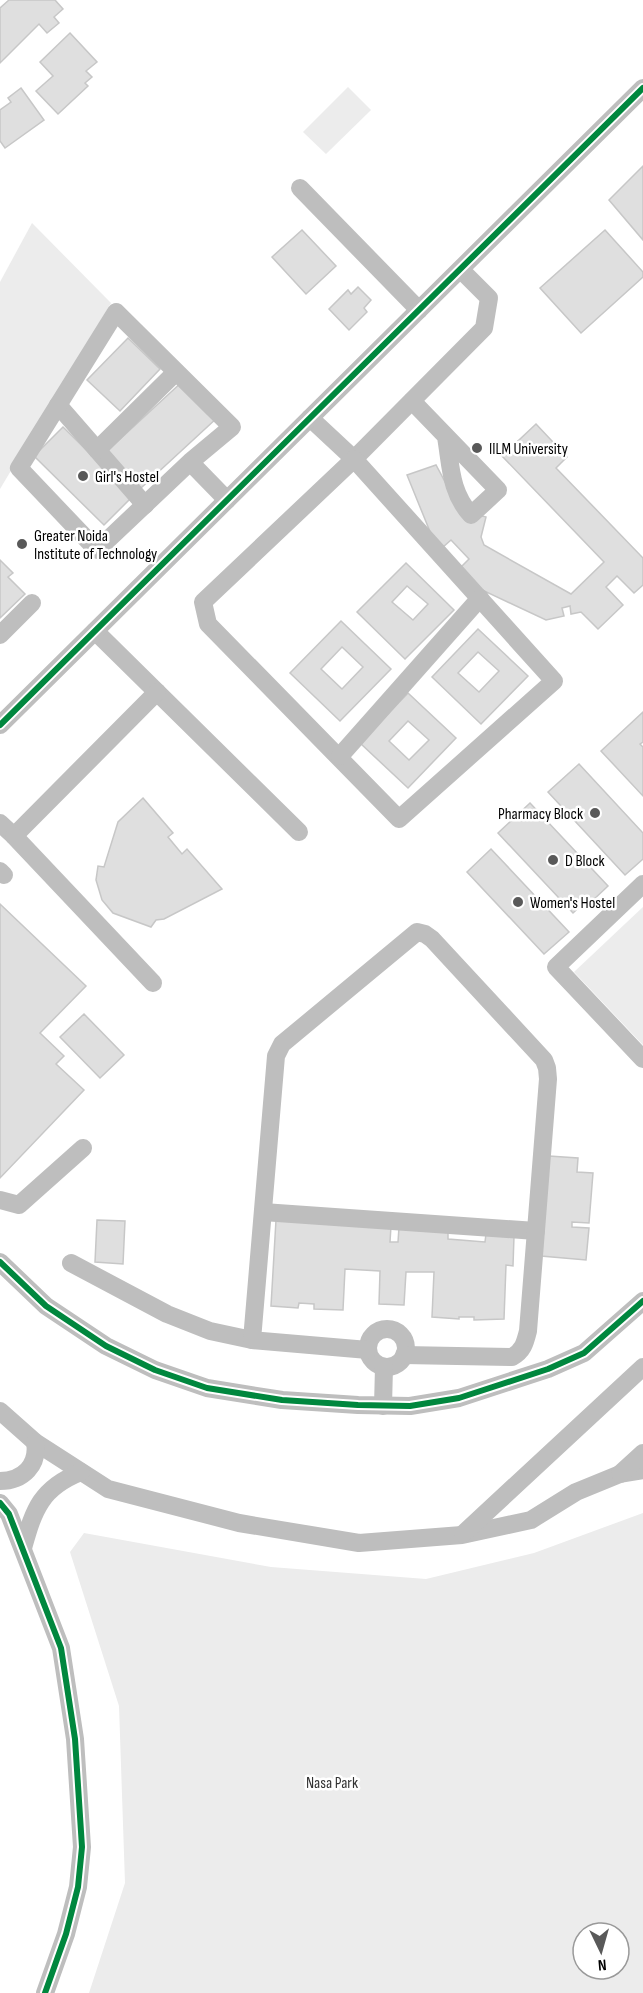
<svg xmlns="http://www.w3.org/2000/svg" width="643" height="1993" viewBox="0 0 643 1993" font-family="'Sofia Sans Condensed',sans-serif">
<rect width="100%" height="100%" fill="#fff"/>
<g fill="#ececec" fill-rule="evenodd">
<path d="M348 87 371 110 326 154 303 132Z"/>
<path d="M32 223 111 303 0 489V282Z"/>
<path d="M643 907V1045L574 972Z"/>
<path d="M643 1513V1993H89L125 1883 119 1706 70 1552 84 1533 271 1567 426 1579 534 1553ZM583 1933H619V1969H583Z"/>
</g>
<g fill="#dfdfdf" stroke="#c7c7c7" stroke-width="1.5" fill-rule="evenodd">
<path d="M9 0H55L63 9 54 17 59 23 47 33 39 24 0 63V8Z"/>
<path d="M70 33 97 62 86 71 92 77 85 83 88 86 58 114 36 91 53 76 40 62Z"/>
<path d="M21 88 44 120 5 148 0 141V110L11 102 8 98Z"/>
<path d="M643 166V240L609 200Z"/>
<path d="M302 230 336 266 306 294 272 257Z"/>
<path d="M605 230 643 272V277L581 333 540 288Z"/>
<path d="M358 287 371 300 364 308 367 312 349 330 329 309 348 290 351 294Z"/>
<path d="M128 338 160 369 120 411 87 380Z"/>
<path d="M184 380 218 417 141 488 106 452Z"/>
<path d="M536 424 567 457 556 468 643 558V585L634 593 617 576 606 587 623 605 598 629 581 612 571 614 570 606 562 608 564 616 546 620 482 590 460 568 469 559 451 540 442 548 433 539 407 475 436 465 466 521 479 515 486 517 481 537 484 545 571 594 604 562 502 456Z"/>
<path d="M63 427 133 496 104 525 34 456Z"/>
<path d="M0 560 13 573 8 577 25 594 0 618Z"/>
<path d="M406 563 454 610 405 659 357 612ZM407 586 428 604 413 620 392 602Z"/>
<path d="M341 621 391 669 340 721 290 673ZM342 647 363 667 342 689 321 669Z"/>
<path d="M478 629 528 676 481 724 432 677ZM478 652 499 671 479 692 458 673Z"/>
<path d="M408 693 456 738 408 788 360 743ZM408 721 429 740 409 760 389 741Z"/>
<path d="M643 712V742L640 744 643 747V796L601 751Z"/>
<path d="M579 764 643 833V859L625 875 548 792Z"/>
<path d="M143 798 173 833 168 837 182 854 187 849 222 889 164 919 156 920 151 927 113 913 102 900 96 880 98 866 104 867 118 822Z"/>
<path d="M530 803 608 886 590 903 587 900 573 913 498 833Z"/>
<path d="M491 849 569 932 544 954 467 872Z"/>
<path d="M0 904 86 986 40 1033 64 1056 56 1064 84 1090 0 1178Z"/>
<path d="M84 1014 124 1055 100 1078 60 1037Z"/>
<path d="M549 1156 578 1158 577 1172 593 1173 589 1223 572 1222V1227L589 1228 586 1260 541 1256Z"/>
<path d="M97 1220 125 1221 123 1264 95 1262Z"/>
<path d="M276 1220 391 1226 390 1242H398L399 1227 448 1229V1239L485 1242 486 1234 514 1236 513 1266 506 1265 504 1319 474 1320V1317H459V1319L432 1317 434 1272H406L404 1305 379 1304 380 1271 345 1269 343 1310 314 1309V1304L299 1303 298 1308 271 1306Z"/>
</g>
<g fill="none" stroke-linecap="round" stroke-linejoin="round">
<g stroke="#bebebe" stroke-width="18">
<path d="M300 188 419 310"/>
<path d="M412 401 498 490 471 515C450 492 451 466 446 437"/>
<path d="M58 405 145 505"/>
<path d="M310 418 354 459 484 328 489 298 461 270"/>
<path d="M97 450 176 372"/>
<path d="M354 459 554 681 399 819 208 624 203 602Z"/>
<path d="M190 462 97 550 19 468 116 312 232 427 190 462 227 500"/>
<path d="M95 631 299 832"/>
<path d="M0 635 32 603"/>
<path d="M0 725 643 88"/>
<path d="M340 756 480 598"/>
<path d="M0 823 14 836 157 692"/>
<path d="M14 836 153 983"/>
<path d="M0 871 4 875"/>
<path d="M643 884 556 967 643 1059"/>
<path d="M0 1200 19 1205 83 1148"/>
<path d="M263 1212 536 1231"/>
<path d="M0 1262 46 1306 106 1346 155 1370 207 1388 282 1400 358 1405 410 1406 459 1398 548 1369 584 1353 643 1301"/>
<path d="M71 1263 167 1314 210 1331 252 1340"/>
<circle cx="387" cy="1348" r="19"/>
<path d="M368 1350 252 1340 276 1056 282 1044 417 932 425 934 432 939 544 1060 547 1068 548 1079 528 1331C525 1343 523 1351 512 1357L404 1355"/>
<path d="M383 1406 384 1367"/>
<path d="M0 1411 35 1442 108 1489 239 1523 359 1543 462 1535 531 1520 576 1492 620 1474 643 1470"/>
<path d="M620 1474 643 1453"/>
<path d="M0 1481C23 1481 39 1465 35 1442"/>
<path d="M0 1503 9 1514 61 1648 75 1739 82 1847 78 1887 66 1934 45 1993"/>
<path d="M463 1534 643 1367"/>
<path d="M23 1548C34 1509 41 1488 81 1472"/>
</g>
<defs>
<g id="cycleway">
<path d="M0 725 643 88"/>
<path d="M0 1262 46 1306 106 1346 155 1370 207 1388 282 1400 358 1405 410 1406 459 1398 548 1369 584 1353 643 1301"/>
<path d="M0 1503 9 1514 61 1648 75 1739 82 1847 78 1887 66 1934 45 1993"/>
</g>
</defs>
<use href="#cycleway" stroke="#fff" stroke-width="10"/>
<use href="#cycleway" stroke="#00873e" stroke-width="6"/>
</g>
<g fill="#595959" stroke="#fff" stroke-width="2">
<circle cx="477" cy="448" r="6"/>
<circle cx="83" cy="476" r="6"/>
<circle cx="22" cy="544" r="6"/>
<circle cx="595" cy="813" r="6"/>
<circle cx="553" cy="860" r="6"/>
<circle cx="518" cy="902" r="6"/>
</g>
<g text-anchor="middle" stroke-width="5" stroke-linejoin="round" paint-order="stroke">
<g font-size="16" fill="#000" stroke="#fff" text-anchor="start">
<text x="489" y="454">IILM University</text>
<text x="95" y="482">Girl's Hostel</text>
<text x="34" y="541">Greater Noida<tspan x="34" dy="18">Institute of Technology</tspan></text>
<text x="583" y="819" text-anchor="end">Pharmacy Block</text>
<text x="565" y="866">D Block</text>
<text x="530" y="908">Women's Hostel</text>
</g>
<g font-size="16" fill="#333" stroke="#fff">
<text x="332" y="1788">Nasa Park</text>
</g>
</g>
<g transform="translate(601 1951) rotate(175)"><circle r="28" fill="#ffffff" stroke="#999999" stroke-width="1.5"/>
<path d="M0-4.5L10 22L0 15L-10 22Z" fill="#595959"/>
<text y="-9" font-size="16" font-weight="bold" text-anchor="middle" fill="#000000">N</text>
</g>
</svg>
